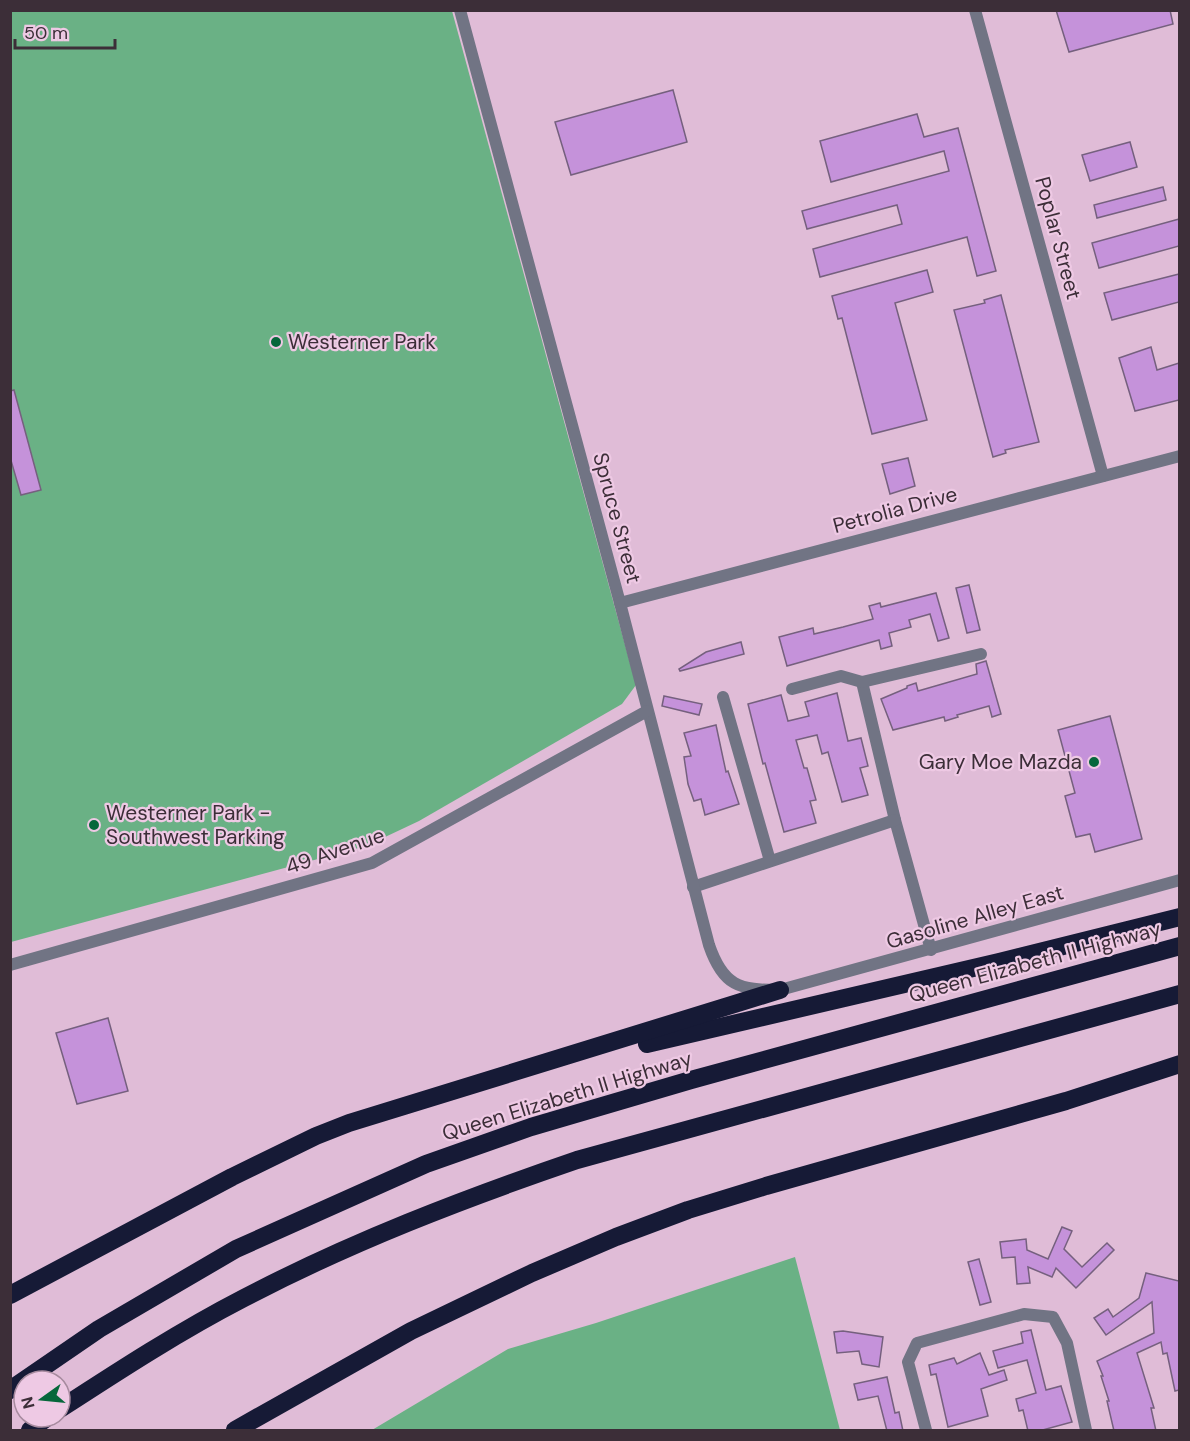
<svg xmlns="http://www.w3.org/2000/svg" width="1190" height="1441" viewBox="0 0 1190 1441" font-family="'DM Sans',sans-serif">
<rect width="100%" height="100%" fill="#e0bcd7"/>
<g fill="#6ab185">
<path d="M11 11H452L636 685 622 704 419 821 366 846 11 942Z"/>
<path d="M795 1257 840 1430H372L508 1349 596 1323Z"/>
</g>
<g fill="#c592da" stroke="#75607e" stroke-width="1.5">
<path d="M1056 10H1170L1173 24 1069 52Z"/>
<path d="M673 90 687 142 571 175 555 122Z"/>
<path d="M917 114 924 137 958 128 996 271 977 276 967 237 820 277 813 249 902 224 897 205 807 229 802 211 949 171 944 151 831 182 820 141Z"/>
<path d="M1130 142 1137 167 1090 181 1082 155Z"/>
<path d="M1163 187 1166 200 1097 218 1094 205Z"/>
<path d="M1179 219V246L1099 268 1092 243Z"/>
<path d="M927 270 933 292 895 303 927 420 872 434 842 318 838 319 832 296Z"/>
<path d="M1179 274V302L1112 320 1104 293Z"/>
<path d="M1001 295 1039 442 1005 450 1006 453 993 457 954 310 985 303 984 300Z"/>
<path d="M1151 347 1157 370 1179 363V400L1135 411 1119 358Z"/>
<path d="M14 390 41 490 21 495 10 457V391Z"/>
<path d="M908 458 915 486 890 494 882 464Z"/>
<path d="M969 585 980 630 967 633 956 588Z"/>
<path d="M936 593 949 638 938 641 930 614 909 620 911 627 889 633 892 646 881 649 879 640 787 666 779 637 813 628 814 634 843 627 873 619 869 606 880 603 881 607Z"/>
<path d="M741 642 744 654 680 671 679 669 706 652Z"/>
<path d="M986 661 1001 714 992 717 989 706 957 715 958 717 945 721 944 717 893 730 881 699 907 688V686L916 683 918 691 977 674 976 664Z"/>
<path d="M837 693 848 741 861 738 868 766 860 768 868 795 842 802 828 752 822 754 817 735 796 740 804 768H807L816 800 810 801 816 823 784 832 765 763 763 764 748 704 781 695 788 721 809 716 805 702Z"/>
<path d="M664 696 702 704 699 715 662 706Z"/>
<path d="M1110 716 1142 839 1095 852 1090 834 1076 837 1065 796 1075 793 1058 730Z"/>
<path d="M716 725 726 772 728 771 739 804 705 815 701 799 694 801 688 784 684 757 691 756 684 733Z"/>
<path d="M108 1018 128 1091 77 1104 56 1033Z"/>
<path d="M1062 1227 1072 1231 1064 1249 1082 1267 1107 1243 1114 1250 1076 1288 1056 1268 1052 1277 1028 1267 1030 1283 1017 1284 1015 1257 1002 1258 1000 1242 1026 1239 1027 1250 1048 1259Z"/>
<path d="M979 1259 991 1302 980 1305 968 1262Z"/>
<path d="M1146 1273 1179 1281V1390L1175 1391 1167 1353 1163 1354 1161 1342 1137 1353 1154 1408H1151L1156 1431H1114L1107 1401H1109L1101 1376H1103L1097 1361 1154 1333 1152 1302 1106 1335 1094 1318 1108 1309 1113 1317 1139 1298Z"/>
<path d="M1031 1330 1046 1390 1061 1386 1072 1422 1039 1431H1028L1023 1410 1019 1411 1016 1399 1036 1393 1027 1360 998 1368 993 1351 1023 1343 1021 1332Z"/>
<path d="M843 1331 883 1337 879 1367 862 1364 859 1351 837 1353 834 1332Z"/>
<path d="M980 1353 989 1375 1004 1370 1007 1380 981 1389 988 1416 948 1427 936 1374 931 1375 929 1365 954 1358 957 1364Z"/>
<path d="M887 1377 895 1413 899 1412 903 1431H887L878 1396 858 1400 854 1384Z"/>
</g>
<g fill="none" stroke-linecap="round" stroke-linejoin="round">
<g stroke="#717484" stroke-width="12">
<path d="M460 10 620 603"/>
<path d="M975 10 1103 476"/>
<path d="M862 682 895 820 931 950"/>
<path d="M792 689 841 676 862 682 981 654"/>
<path d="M723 697 770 861"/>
<path d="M693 887 895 820"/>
<path d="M926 1430 908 1362 917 1343 1024 1314 1053 1317 1067 1343 1086 1430"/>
</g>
<g stroke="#717484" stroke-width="12">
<path d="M1180 456 620 603 709 945C723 986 739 990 780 990L1180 880"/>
<path d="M10 965 372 863 647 711"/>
</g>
<g stroke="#161a36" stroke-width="18">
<path d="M647 1044 999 962 1180 917"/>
<path d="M10 1295 232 1177 316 1136 349 1123 780 990"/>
<path d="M10 1390 99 1329 236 1249 426 1164 531 1127 691 1080 1180 946"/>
<path d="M60 1409C120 1370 180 1331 244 1298 351 1242 463 1199 577 1160L1180 994"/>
<path d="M30 1430 48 1417"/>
<path d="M235 1430 411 1331 532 1273 616 1237 688 1210 766 1186 1066 1101 1180 1064"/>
</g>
</g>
<g fill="#06673b" stroke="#eec9e4" stroke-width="2">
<circle cx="276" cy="342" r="6"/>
<circle cx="1094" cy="762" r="6"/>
<circle cx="94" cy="825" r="6"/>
</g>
<g text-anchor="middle" stroke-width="4.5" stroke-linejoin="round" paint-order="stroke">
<g font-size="21" fill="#3c2e38" stroke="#eec9e4">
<text transform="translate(1058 238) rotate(75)" y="7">Poplar Street</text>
<text transform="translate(895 510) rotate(-15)" y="7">Petrolia Drive</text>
<text transform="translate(617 518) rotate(75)" y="7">Spruce Street</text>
<text transform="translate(335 851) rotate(-19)" y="7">49 Avenue</text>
<text transform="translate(975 917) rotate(-16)" y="7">Gasoline Alley East</text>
<text transform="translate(1035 962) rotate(-15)" y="7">Queen Elizabeth II Highway</text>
<text transform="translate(567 1096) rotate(-17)" y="7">Queen Elizabeth II Highway</text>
</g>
<g font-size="21" fill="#3c2e38" stroke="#eec9e4" text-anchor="start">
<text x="288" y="349">Westerner Park</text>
<text x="1082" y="769" text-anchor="end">Gary Moe Mazda</text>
<text x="106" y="820">Westerner Park -<tspan x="106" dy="24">Southwest Parking</tspan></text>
</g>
</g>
<rect width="1190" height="1441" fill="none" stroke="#3c2e38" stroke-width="24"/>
<g transform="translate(42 1399) rotate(255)"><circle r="28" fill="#eec9e4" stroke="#a78b9f" stroke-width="1.5"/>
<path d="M0-4.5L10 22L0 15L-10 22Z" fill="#06673b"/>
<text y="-9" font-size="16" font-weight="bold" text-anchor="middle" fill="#3c2e38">N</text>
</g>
<path d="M15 39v9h100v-9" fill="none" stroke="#3c2e38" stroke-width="3"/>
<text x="24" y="39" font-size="18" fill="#3c2e38" stroke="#eec9e4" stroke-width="4.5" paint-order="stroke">50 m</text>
</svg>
